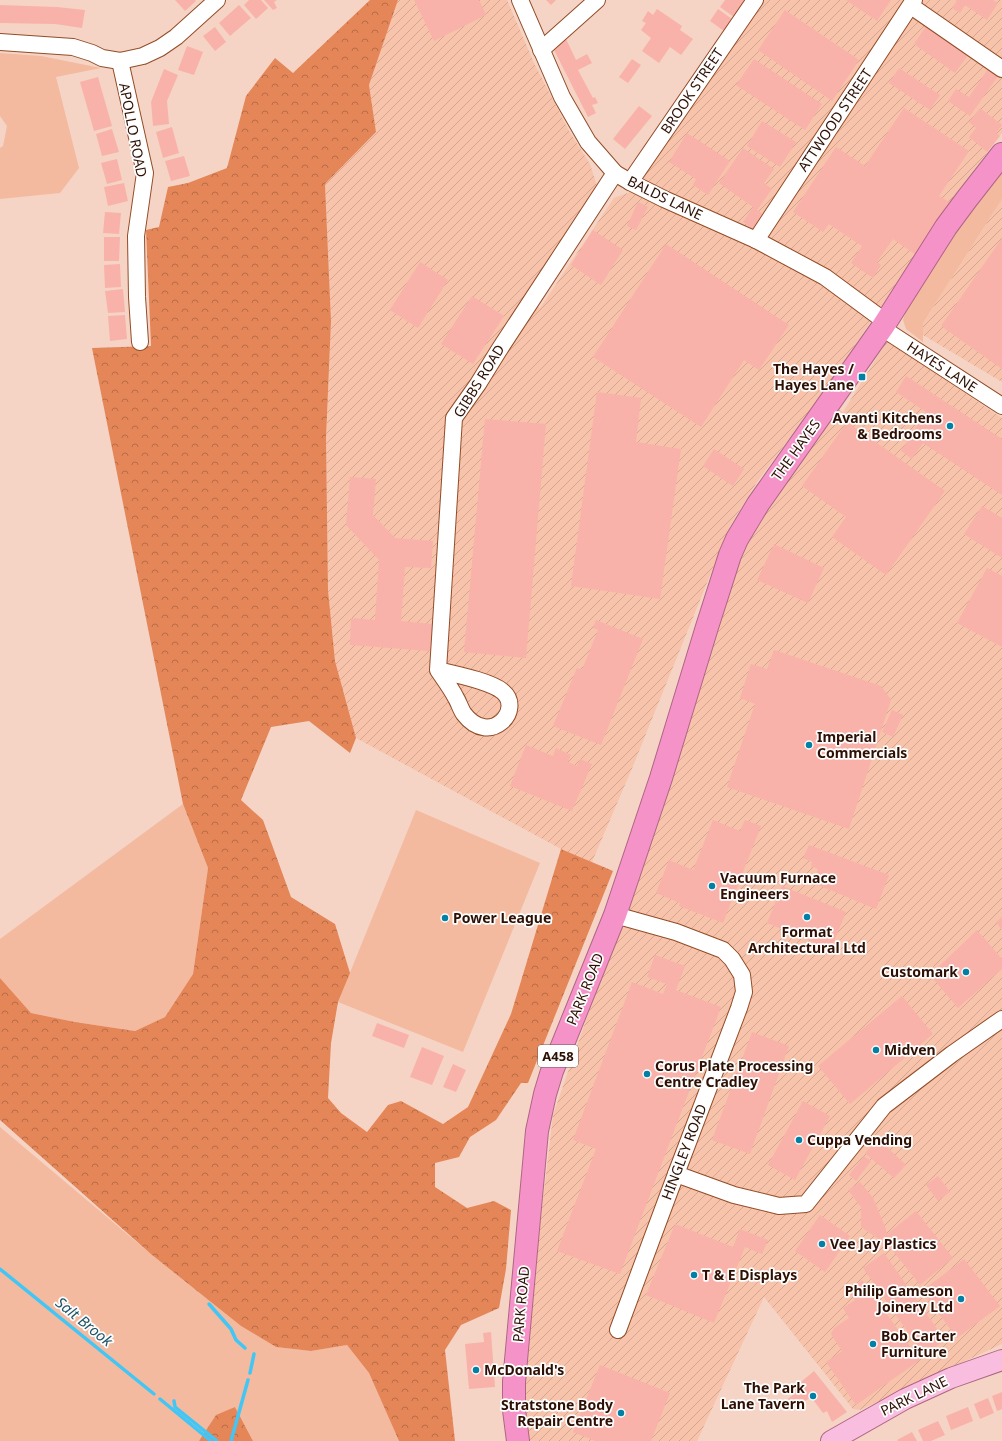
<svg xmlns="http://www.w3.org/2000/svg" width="1002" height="1441" viewBox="0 0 1002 1441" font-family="'Noto Sans',sans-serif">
<defs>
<pattern id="industrial-furrows" width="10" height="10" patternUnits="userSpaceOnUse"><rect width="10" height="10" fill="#f7c3aa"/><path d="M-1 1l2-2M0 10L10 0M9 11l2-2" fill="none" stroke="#d4a691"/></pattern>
<pattern id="forest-crowns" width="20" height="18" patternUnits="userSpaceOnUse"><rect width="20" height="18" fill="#e48657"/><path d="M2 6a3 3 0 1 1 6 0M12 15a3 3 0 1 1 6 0" fill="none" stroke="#b96c46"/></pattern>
</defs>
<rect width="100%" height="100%" fill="#f5d4c5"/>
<g fill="url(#industrial-furrows)">
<path d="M398 0H507L534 63 569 131 590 164 598 189 525 298 540 308 614 198 630 192 760 0H1002V133L953 197 951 203 870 323 819 398 757 482 730 526 633 766 592 862 561 849 356 738 335 661 328 590 326 438 331 321 325 184 376 132 369 85Z"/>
<path d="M1002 199V382L923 335V323Z"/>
<path d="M887 341 1002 418V1344L860 1410 853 1409 764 1297 697 1441H523L518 1411 553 1115 592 1003 643 861 713 638 742 553 767 505 839 409 843 412Z"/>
</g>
<g fill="#f3ba9f">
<path d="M0 53 41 56 101 68 56 77 79 168 60 193 0 199V148L3 146 7 126 0 116Z"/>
<path d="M1002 170V199L923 323V342L906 329 903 320 908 305 950 237Z"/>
<path d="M183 804 208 868 193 974 165 1017 135 1031 75 1022 31 1013 0 978V939Z"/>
<path d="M416 810 540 863 463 1052 338 1002Z"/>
<path d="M0 1127 152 1255 241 1326 276 1347 311 1351 347 1345 369 1373 399 1441H253L235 1407 199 1441H0Z"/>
</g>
<g fill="url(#forest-crowns)">
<path d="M370 0H398L369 85 376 132 325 184 331 321 326 438 328 590 335 661 356 738 350 753 309 721 271 727 241 800 263 820 291 897 335 924 350 973 338 1002 331 1043 328 1098 341 1113 367 1132 388 1105 401 1101 443 1124 468 1107 511 1014 561 849 613 871 528 1083H521L496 1120 470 1137 459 1157 435 1163V1187L467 1208 494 1201 511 1210 506 1269 499 1308 461 1325 445 1350 455 1441H399L369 1373 347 1345 311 1351 276 1347 241 1326 152 1255 0 1120V978L31 1013 75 1022 135 1031 165 1017 193 974 208 868 183 804 92 348 151 346 146 230 159 227 168 187 188 183 227 168 246 96 275 58 293 73Z"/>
<path d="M235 1407 253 1441H199L216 1415Z"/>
</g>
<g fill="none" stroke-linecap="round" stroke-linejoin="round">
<g stroke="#41c6f5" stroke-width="3.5">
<path d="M0 1269 154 1394"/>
<path d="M209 1304 231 1329 236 1340 245 1348"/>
<path d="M250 1373 254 1354"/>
<path d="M160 1399 211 1441"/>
<path d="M174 1401 175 1407 217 1441"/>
<path d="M231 1441 248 1380"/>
</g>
</g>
<g fill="#f9b2aa">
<path d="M175 0H195L196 1 185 11Z"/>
<path d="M249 0H261L268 8 256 19 244 5Z"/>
<path d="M264 0H277L274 2 277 8 273 10Z"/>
<path d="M414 0H479L486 15 434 41Z"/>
<path d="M546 0H556L551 5Z"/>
<path d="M725 0H745L734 17 720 7Z"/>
<path d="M846 0H891L877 21Z"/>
<path d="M955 0H993L998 3 987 20 965 5 960 13 952 8 957 1Z"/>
<path d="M0 5 57 7 85 10 82 28 55 24 0 23Z"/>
<path d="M239 5 251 18 230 36 219 23Z"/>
<path d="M657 9 682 26 680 30 693 39 681 55 670 47 659 63 642 51 651 38 641 30 646 23 642 21 648 11 653 15Z"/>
<path d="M718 9 732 19 724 31 710 21Z"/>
<path d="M785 10 859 60 832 101 758 50Z"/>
<path d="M926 26 968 55 955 73 914 44Z"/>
<path d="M215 27 226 42 215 51 203 36Z"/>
<path d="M566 39 576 60 587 54 592 63 578 70 593 98 595 97 598 103 592 105 596 113 588 117 552 46Z"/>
<path d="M187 46 203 52 194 75 178 70Z"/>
<path d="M632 59 641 65 628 83 619 77Z"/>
<path d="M754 59 822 104 805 130 736 85Z"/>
<path d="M899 68 940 95 930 110 889 83Z"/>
<path d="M164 69 178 75 167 101 169 124 153 126 151 102Z"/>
<path d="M988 69 998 76 970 116 948 101 956 89 969 97Z"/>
<path d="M98 77 112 126 94 131 80 82Z"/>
<path d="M639 106 652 116 625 149 613 139Z"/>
<path d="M904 108 969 151 939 196 951 203 916 255 893 239 877 262 881 265 873 278 851 263 862 246 829 224 823 232 793 212 836 147 865 166Z"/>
<path d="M980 108 1002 125 996 133 1000 136 987 152 969 137 976 128 969 122Z"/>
<path d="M762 121 796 142 780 167 747 146Z"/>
<path d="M172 127 179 153 163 158 156 132Z"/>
<path d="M112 129 119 152 102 156 96 134Z"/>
<path d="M687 133 730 161 708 195 693 185 696 179 669 162Z"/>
<path d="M743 148 774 169 764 183 772 189 757 210 767 217 757 232 743 222 753 207 719 183Z"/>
<path d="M184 156 190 176 171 181 165 161Z"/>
<path d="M117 159 122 180 107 184 101 163Z"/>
<path d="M124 183 128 201 108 206 104 187Z"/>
<path d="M638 202 648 207 636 230 627 226Z"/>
<path d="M105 212 121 213 119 234 103 233Z"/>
<path d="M593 230 623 250 601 285 571 265Z"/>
<path d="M104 237H120L119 261H104Z"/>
<path d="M1002 238V369L941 326Z"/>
<path d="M666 244 789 325 759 370 744 360 701 427 593 357Z"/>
<path d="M420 262 448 280 418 328 390 310Z"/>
<path d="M120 264 121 287 105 288 104 265Z"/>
<path d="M123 289 125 312 108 313 105 291Z"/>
<path d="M472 296 504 316 473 364 441 344Z"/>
<path d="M125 315 127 339 110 341 108 316Z"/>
<path d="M906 376 1002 439V495L923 443 912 459 901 451 926 412 896 392Z"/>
<path d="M597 392 641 398 636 442 681 449 660 599 571 586Z"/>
<path d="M485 419 546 424 526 658 464 652Z"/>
<path d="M847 422 945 491 886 575 832 537 846 517 802 486Z"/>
<path d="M714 449 744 469 733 486 703 466Z"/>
<path d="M350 477 376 479 373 515 395 538 433 541 431 568 405 567 401 621 432 624 430 651 350 645 351 618 375 620 379 560 346 525Z"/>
<path d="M982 506 1002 518V558L964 534Z"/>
<path d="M774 544 824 568 808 603 757 580Z"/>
<path d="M987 568 1002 576V647L957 623Z"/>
<path d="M596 620 643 639 601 745 553 726 577 668 582 670 598 630 593 628Z"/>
<path d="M774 650 881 686 891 700 849 829 727 787 755 704 740 698 751 664 767 669Z"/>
<path d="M892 710 903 715 893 737 882 732Z"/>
<path d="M526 745 553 756 556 748 571 755 568 762 577 766 580 759 592 764 572 811 510 786Z"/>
<path d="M713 820 740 831 745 820 761 826 723 923 679 906 680 903 656 893 669 860 693 870Z"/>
<path d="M809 845 889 875 876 909 813 883 818 869 811 866 812 862 803 858Z"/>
<path d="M782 886 846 912 831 949 767 923Z"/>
<path d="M1002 917V930L996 922Z"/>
<path d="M977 930 1002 959V969L958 1008 930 975Z"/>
<path d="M655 955 685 966 676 990 721 1007 620 1274 557 1251 596 1149 573 1140 632 982 663 994 667 984 647 977Z"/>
<path d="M902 996 933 1034 850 1104 818 1066Z"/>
<path d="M377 1023 409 1035 404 1048 372 1036Z"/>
<path d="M752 1032 789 1046 750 1154 712 1140Z"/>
<path d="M422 1047 444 1056 432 1085 410 1077Z"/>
<path d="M453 1064 466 1070 456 1092 443 1087Z"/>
<path d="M803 1101 830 1116 795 1180 768 1165Z"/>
<path d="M878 1139 906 1165 894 1178 865 1153Z"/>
<path d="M864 1156 871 1161 856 1181 849 1175Z"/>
<path d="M938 1176 950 1192 938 1201 926 1185Z"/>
<path d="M860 1182 873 1198 886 1229 887 1234 916 1211 953 1258 920 1285 883 1238 880 1240 861 1227V1207L848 1190Z"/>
<path d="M820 1215 850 1236 825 1272 795 1251Z"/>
<path d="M675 1224 733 1247 740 1229 768 1240 762 1254 745 1247 714 1323 646 1295Z"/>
<path d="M884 1253 945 1340 924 1355 863 1268Z"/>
<path d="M964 1259 1000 1306 957 1338 922 1291Z"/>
<path d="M862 1280 920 1360 856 1405 826 1362 842 1351 831 1334 834 1328 849 1318 843 1308 855 1300 848 1291Z"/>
<path d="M491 1332 495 1387 469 1389 465 1344 484 1342 483 1333Z"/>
<path d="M600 1365 670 1393 651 1441H595L573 1432Z"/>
<path d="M814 1371 847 1412 832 1422 827 1411 823 1413 811 1397 801 1404 798 1400 792 1404 788 1399 793 1395 790 1391V1389L800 1380 801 1382Z"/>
<path d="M1002 1392V1409L997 1411 992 1396Z"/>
<path d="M988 1398 994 1413 980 1419 974 1404Z"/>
<path d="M968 1407 973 1421 951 1430 946 1416Z"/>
<path d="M938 1421 945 1435 931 1441H923L918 1430Z"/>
<path d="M912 1432 917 1441H898L897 1440Z"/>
</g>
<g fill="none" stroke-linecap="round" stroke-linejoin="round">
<defs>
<g id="minor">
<path d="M520 0 562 97 588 142 615 173 630 182 664 199 756 240 825 277 886 322"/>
<path d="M911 6 1002 69"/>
<path d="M0 42 73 47 92 53 102 58 120 61 143 56 160 48 176 37 217 0"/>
<path d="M541 50 597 0"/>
<path d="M120 61 145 173 136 236 137 297 140 342"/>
<path d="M630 182 755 0"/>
<path d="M756 240 914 0"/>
<path d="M882 328 1002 406"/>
<path d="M438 670C444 679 451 688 456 698 459 703 461 710 464 714 490 748 525 709 502 691 490 681 454 674 438 670L454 418 478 384 499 350 615 173"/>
<path d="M615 915 676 932 723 950 732 959 742 975 744 992 739 1008 676 1174 618 1330"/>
<path d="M676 1174 734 1195 779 1206 806 1204 884 1106 952 1054 1002 1019"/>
</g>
<path id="major" d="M831 1441 905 1399 951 1378 1002 1360"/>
<path id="highway" d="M518 1441 514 1410V1382L537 1131 545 1094 552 1071 615 915 661 778 707 627 730 555 737 539 758 504 882 328 946 227 966 200 1002 154"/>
</defs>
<use href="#minor" stroke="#924c27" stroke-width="18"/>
<use href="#major" stroke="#af6584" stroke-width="22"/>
<use href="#highway" stroke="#af6584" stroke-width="24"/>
<use href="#minor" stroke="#fff" stroke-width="16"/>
<use href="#major" stroke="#f9bedf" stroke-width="20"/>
<use href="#highway" stroke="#f593c9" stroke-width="22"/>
</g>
<g fill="#0080a4" stroke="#fdfdfd" stroke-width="1.5">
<rect x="858" y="373" width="8" height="8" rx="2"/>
<circle cx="950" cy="426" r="4"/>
<circle cx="809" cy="745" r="4"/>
<circle cx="712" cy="886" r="4"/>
<circle cx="807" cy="917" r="4"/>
<circle cx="445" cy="918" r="4"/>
<circle cx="966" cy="972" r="4"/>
<circle cx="876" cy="1050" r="4"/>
<circle cx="647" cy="1074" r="4"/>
<circle cx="799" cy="1140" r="4"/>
<circle cx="822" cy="1244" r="4"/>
<circle cx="694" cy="1275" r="4"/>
<circle cx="961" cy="1299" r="4"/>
<circle cx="873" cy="1344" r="4"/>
<circle cx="476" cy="1370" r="4"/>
<circle cx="813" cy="1396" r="4"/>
<circle cx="621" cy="1413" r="4"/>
</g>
<g text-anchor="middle" stroke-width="3.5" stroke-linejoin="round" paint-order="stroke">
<rect fill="#fdfdfd" stroke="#6b574e" stroke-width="1" x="538" y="1045" width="40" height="22" rx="3"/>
<g font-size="13" font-weight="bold" fill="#2d1003">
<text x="558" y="1061">A458</text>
</g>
<g font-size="14" fill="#2d1003" stroke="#fdfdfd">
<text transform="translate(692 91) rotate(-56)" y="5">BROOK STREET</text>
<text transform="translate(835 120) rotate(-56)" y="5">ATTWOOD STREET</text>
<text transform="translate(133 130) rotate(79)" y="5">APOLLO ROAD</text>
<text transform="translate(665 198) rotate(26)" y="5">BALDS LANE</text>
<text transform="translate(942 367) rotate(33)" y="5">HAYES LANE</text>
<text transform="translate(479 381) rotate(-58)" y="5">GIBBS ROAD</text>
<text transform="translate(796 450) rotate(-54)" y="5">THE HAYES</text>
<text transform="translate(585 989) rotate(-68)" y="5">PARK ROAD</text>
<text transform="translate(684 1152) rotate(-69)" y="5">HINGLEY ROAD</text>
<text transform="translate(521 1304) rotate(-85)" y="5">PARK ROAD</text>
<text transform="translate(914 1396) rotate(-26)" y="5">PARK LANE</text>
</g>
<g font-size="14" font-weight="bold" fill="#2d1003" stroke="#fdfdfd" text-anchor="start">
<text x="854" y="374" text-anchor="end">The Hayes /<tspan x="854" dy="16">Hayes Lane</tspan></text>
<text x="942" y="423" text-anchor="end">Avanti Kitchens<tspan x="942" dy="16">&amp; Bedrooms</tspan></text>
<text x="817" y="742">Imperial<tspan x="817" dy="16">Commercials</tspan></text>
<text x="720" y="883">Vacuum Furnace<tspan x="720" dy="16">Engineers</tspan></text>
<text x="453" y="923">Power League</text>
<text x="807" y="937" text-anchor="middle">Format<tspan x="807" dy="16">Architectural Ltd</tspan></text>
<text x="958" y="977" text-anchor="end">Customark</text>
<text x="884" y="1055">Midven</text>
<text x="655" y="1071">Corus Plate Processing<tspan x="655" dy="16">Centre Cradley</tspan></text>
<text x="807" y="1145">Cuppa Vending</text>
<text x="830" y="1249">Vee Jay Plastics</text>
<text x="702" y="1280">T &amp; E Displays</text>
<text x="953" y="1296" text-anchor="end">Philip Gameson<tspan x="953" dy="16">Joinery Ltd</tspan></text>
<text x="881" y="1341">Bob Carter<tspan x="881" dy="16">Furniture</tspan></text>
<text x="484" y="1375">McDonald's</text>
<text x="805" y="1393" text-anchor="end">The Park<tspan x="805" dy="16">Lane Tavern</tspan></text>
<text x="613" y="1410" text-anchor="end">Stratstone Body<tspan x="613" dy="16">Repair Centre</tspan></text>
</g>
<g font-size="15" font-style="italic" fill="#1e5367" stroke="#fdfdfd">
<text transform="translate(84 1322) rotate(39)" y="5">Salt Brook</text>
</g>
</g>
</svg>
